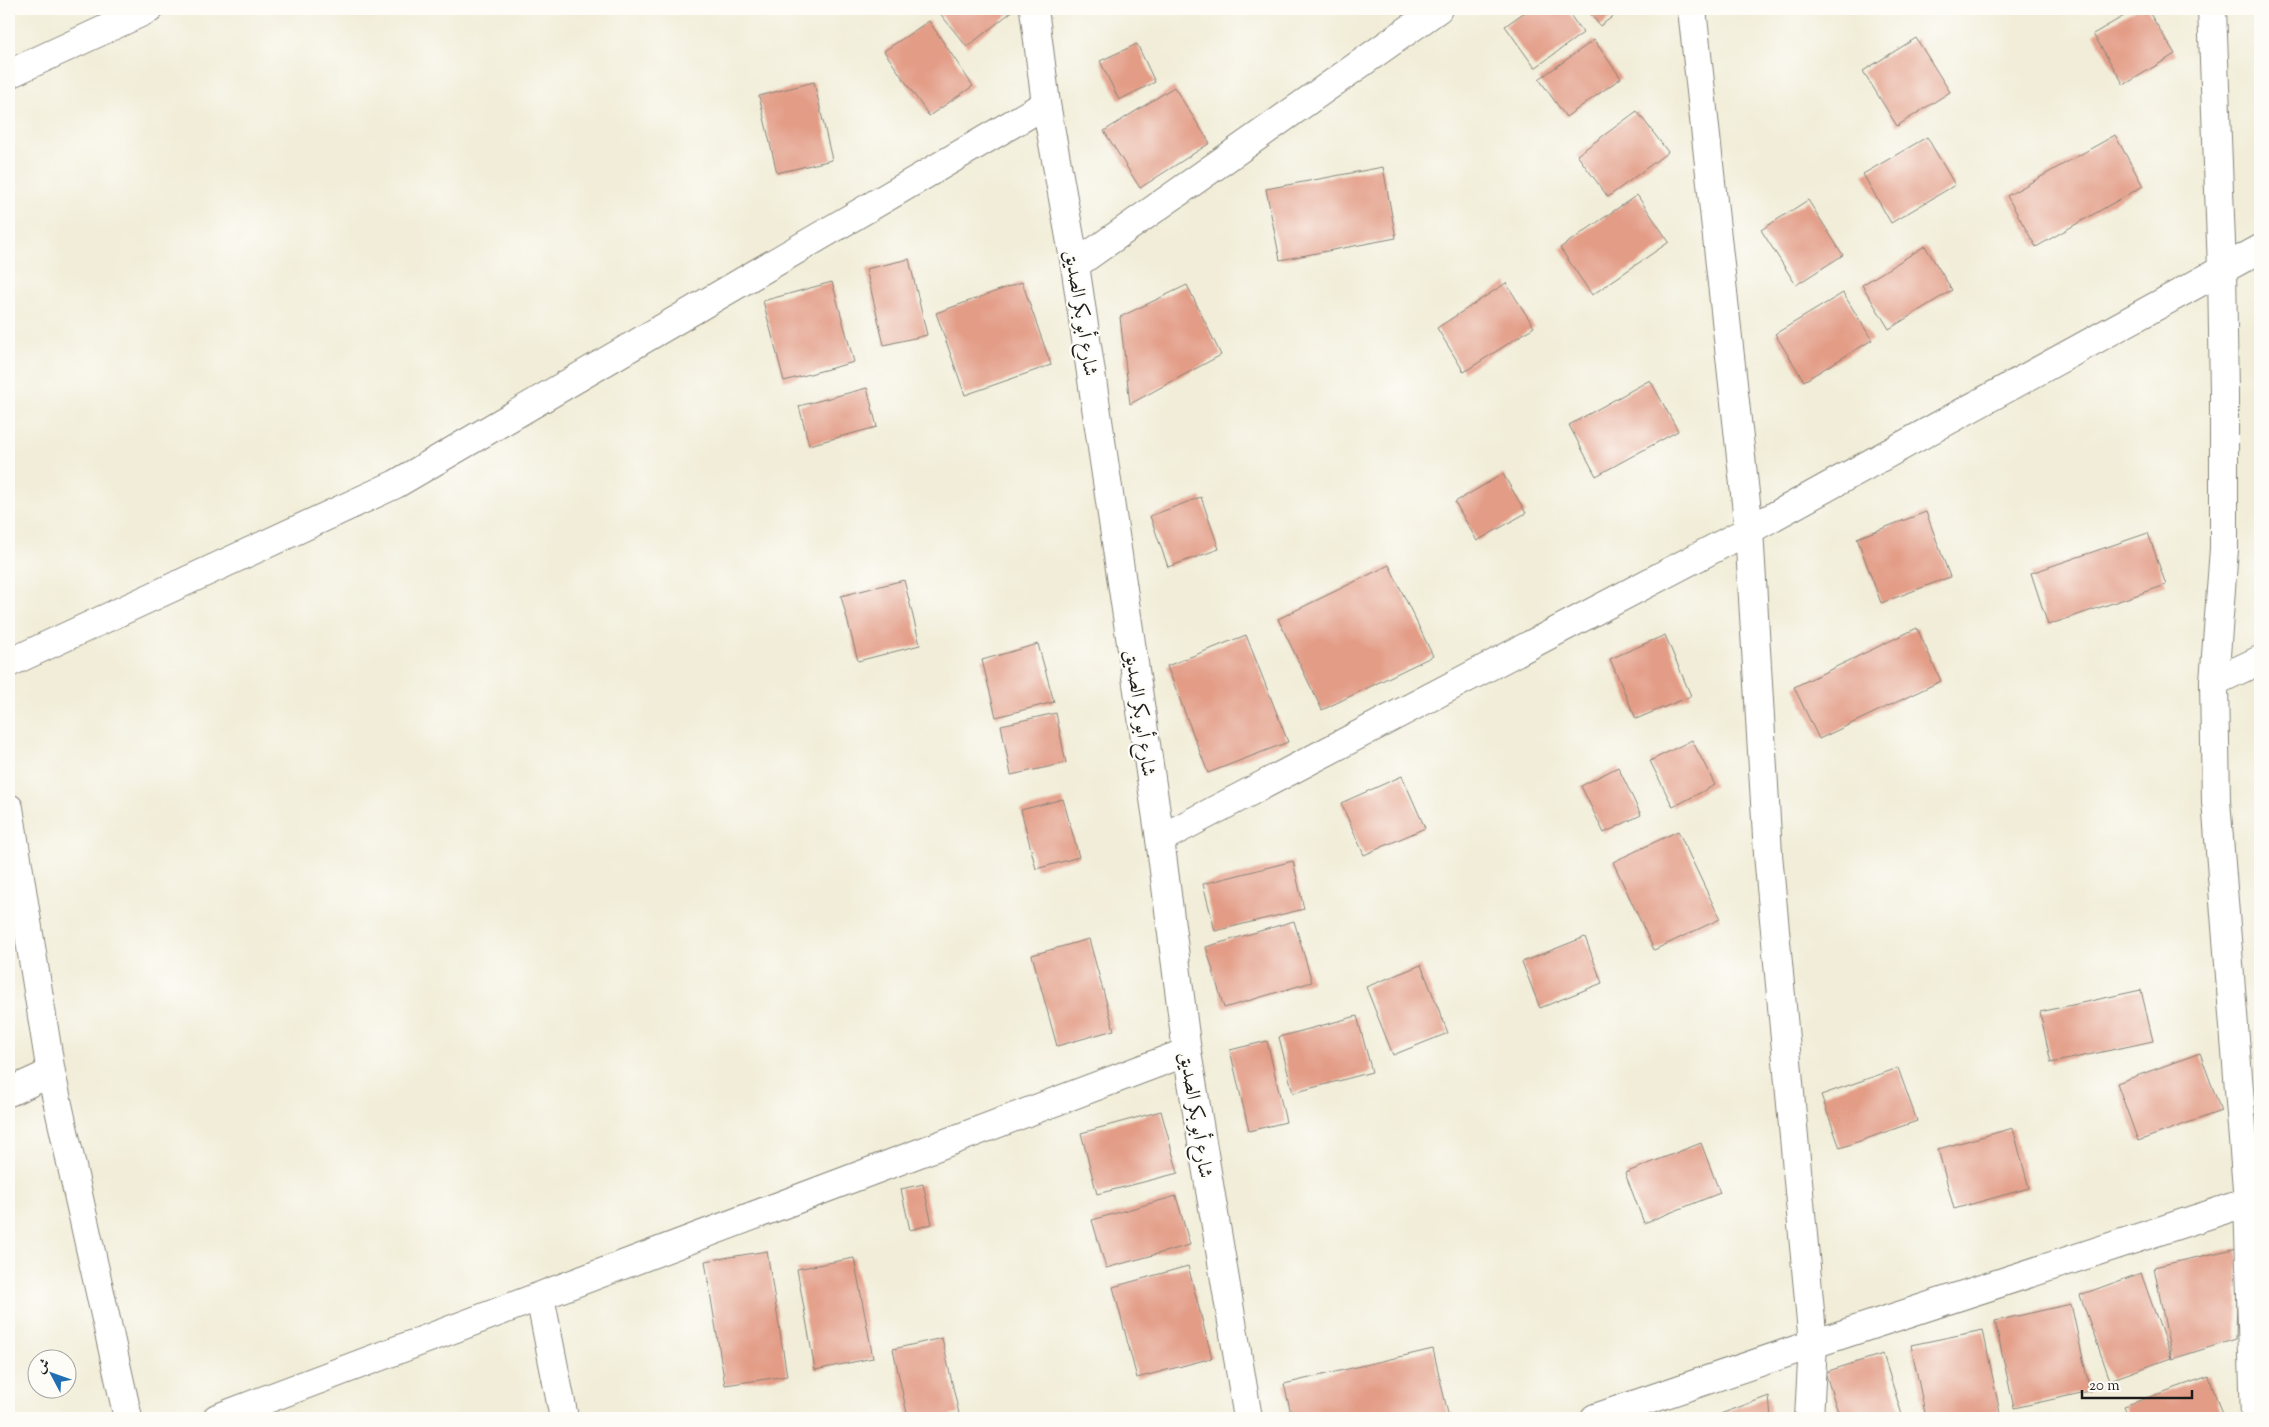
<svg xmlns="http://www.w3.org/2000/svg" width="2269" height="1427" viewBox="0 0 2269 1427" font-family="'Sorts Mill Goudy',Amiri,serif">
<rect width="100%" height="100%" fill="#fdfcf7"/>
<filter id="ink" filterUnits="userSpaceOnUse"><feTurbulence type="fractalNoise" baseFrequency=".02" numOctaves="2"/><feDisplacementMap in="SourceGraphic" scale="10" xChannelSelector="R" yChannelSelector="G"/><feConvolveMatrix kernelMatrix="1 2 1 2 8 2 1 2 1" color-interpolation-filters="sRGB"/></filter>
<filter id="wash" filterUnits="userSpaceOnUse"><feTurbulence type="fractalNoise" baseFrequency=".0096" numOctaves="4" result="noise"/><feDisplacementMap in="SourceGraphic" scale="20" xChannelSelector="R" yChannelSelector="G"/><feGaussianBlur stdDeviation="1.12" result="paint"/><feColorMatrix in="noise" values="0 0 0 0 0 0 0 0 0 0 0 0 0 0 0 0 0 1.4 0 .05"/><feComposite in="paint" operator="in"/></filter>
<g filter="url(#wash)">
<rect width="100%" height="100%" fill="#f1edd8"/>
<g id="blocks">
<g fill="#e39d87">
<path d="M942 9H1015L967 47 938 11Z"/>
<path d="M1529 9H1566L1583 33 1535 68 1505 26Z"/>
<path d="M1587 9H1623L1600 26Z"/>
<path d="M2136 9H2147L2175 54 2124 85 2093 34Z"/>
<path d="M929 21 973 86 929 116 884 51Z"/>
<path d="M1916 38 1950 92 1897 126 1863 71Z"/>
<path d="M1594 40 1621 78 1566 117 1539 79Z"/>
<path d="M1137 44 1155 82 1119 100 1100 61Z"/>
<path d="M814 82 832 160 777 173 759 96Z"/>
<path d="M1174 87 1210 143 1140 188 1104 131Z"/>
<path d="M1637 111 1668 152 1608 197 1577 155Z"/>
<path d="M2115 135 2143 186 2036 247 2007 196Z"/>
<path d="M1927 137 1955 185 1891 223 1863 174Z"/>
<path d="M1383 167 1396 238 1280 260 1266 189Z"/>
<path d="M1637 195 1669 242 1592 295 1560 248Z"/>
<path d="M1808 200 1843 255 1796 285 1761 230Z"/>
<path d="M1925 246 1952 290 1889 329 1862 285Z"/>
<path d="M909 259 927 335 884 345 866 269Z"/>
<path d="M832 282 854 362 784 381 763 301Z"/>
<path d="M1022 282 1051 365 965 395 936 313Z"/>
<path d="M1506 283 1534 327 1464 372 1437 328Z"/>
<path d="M1187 285 1221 355 1130 404 1120 317Z"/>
<path d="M1843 293 1872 340 1804 381 1775 334Z"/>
<path d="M1650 380 1678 431 1596 476 1569 425Z"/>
<path d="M867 388 877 427 809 445 799 406Z"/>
<path d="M1503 474 1526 513 1477 541 1455 502Z"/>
<path d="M1201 497 1219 549 1168 567 1150 516Z"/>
<path d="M1926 512 1950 577 1881 603 1857 538Z"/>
<path d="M2148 533 2166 585 2048 625 2031 573Z"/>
<path d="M1389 565 1433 656 1322 710 1278 619Z"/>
<path d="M904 580 920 645 858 661 841 596Z"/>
<path d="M1917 628 1941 681 1819 739 1794 687Z"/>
<path d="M1246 635 1288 742 1208 773 1167 666Z"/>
<path d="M1665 635 1691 696 1636 719 1610 659Z"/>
<path d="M1038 644 1054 702 996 717 982 660Z"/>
<path d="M1056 713 1066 763 1011 775 1001 725Z"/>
<path d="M1692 740 1715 785 1673 807 1650 761Z"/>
<path d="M1618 767 1641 815 1604 833 1581 786Z"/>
<path d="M1402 776 1425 828 1364 855 1341 803Z"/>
<path d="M1063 799 1079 857 1036 869 1021 810Z"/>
<path d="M1678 831 1720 919 1654 950 1613 862Z"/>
<path d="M1293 861 1304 909 1215 931 1203 884Z"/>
<path d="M1294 921 1312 982 1224 1008 1206 947Z"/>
<path d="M1585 937 1602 983 1540 1008 1522 962Z"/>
<path d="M1089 939 1114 1030 1057 1046 1032 955Z"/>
<path d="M1421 965 1448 1033 1393 1055 1366 987Z"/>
<path d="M2141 990 2153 1041 2051 1063 2040 1012Z"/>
<path d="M1357 1016 1372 1072 1293 1093 1279 1037Z"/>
<path d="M1267 1041 1286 1122 1249 1131 1230 1050Z"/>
<path d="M2200 1053 2221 1111 2138 1141 2117 1083Z"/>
<path d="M1898 1068 1917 1121 1840 1148 1821 1095Z"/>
<path d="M1161 1111 1178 1173 1097 1194 1081 1133Z"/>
<path d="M2013 1128 2029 1188 1954 1209 1938 1149Z"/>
<path d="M1701 1143 1720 1193 1644 1223 1625 1173Z"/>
<path d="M923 1184 932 1224 910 1230 901 1189Z"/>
<path d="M1176 1196 1190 1245 1106 1268 1092 1220Z"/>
<path d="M2238 1248 2236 1339 2172 1359 2154 1267Z"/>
<path d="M767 1251 787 1376 725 1385 705 1261Z"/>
<path d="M854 1258 873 1358 815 1370 797 1269Z"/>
<path d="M1188 1266 1212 1358 1137 1378 1113 1287Z"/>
<path d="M2141 1273 2171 1358 2110 1380 2080 1295Z"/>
<path d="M2071 1304 2090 1391 2014 1408 1995 1321Z"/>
<path d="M1983 1330 2001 1418H1926L1911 1345Z"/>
<path d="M942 1338 959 1414 941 1418H908L893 1349Z"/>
<path d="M1433 1349 1449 1418H1292L1284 1384Z"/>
<path d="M1883 1354 1903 1418H1840L1825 1372Z"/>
<path d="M2209 1376 2223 1418H2129L2124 1406Z"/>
<path d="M1769 1396 1771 1418H1715V1416Z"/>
</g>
</g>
</g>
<g filter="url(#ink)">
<use href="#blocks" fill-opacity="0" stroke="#86847a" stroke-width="1"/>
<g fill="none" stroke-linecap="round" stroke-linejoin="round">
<defs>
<g id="minor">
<path d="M1034 9 1046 104 1075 265 1160 839 1187 1052 1248 1418"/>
<path d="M1692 9 1749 530 1768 854 1813 1344 1809 1418"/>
<path d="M2212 9 2222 268 2224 395V549L2214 682 2216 801 2248 1202 2255 1418"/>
<path d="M9 74 149 9"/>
<path d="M1075 265 1438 9"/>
<path d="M9 663 396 484 1046 104"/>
<path d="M2214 682 2260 660"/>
<path d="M9 808 51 1073 128 1418"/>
<path d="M1160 839 1749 530 2260 249"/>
<path d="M9 1092 51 1073"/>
<path d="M540 1297 564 1418"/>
<path d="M217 1418 1187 1052"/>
<path d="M1595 1418 1813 1344 2260 1198"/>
</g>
</defs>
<use href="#minor" stroke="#86847a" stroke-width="30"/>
<use href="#minor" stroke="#fff" stroke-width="28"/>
</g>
</g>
<g text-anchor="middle" stroke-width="4.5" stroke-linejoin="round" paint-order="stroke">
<g font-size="20" fill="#1c1c1c" stroke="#fdfcf7">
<text transform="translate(1082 313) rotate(81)" y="7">شارع أبو بكر الصديق</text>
<text transform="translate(1141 713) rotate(82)" y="7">شارع أبو بكر الصديق</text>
<text transform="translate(1197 1115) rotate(81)" y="7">شارع أبو بكر الصديق</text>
</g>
</g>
<rect width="2269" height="1427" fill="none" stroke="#fdfcf7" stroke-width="30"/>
<g transform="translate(52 1374) rotate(311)"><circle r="24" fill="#fdfcf7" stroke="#a3a29f"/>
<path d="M0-4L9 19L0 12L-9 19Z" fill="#1f6fb2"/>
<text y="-8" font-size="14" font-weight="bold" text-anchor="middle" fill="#1c1c1c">ش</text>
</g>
<path d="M2082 1390v8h110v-8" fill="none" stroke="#1c1c1c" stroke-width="2.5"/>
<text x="2089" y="1390" font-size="15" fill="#1c1c1c" stroke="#fdfcf7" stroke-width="4" paint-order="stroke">20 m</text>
</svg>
